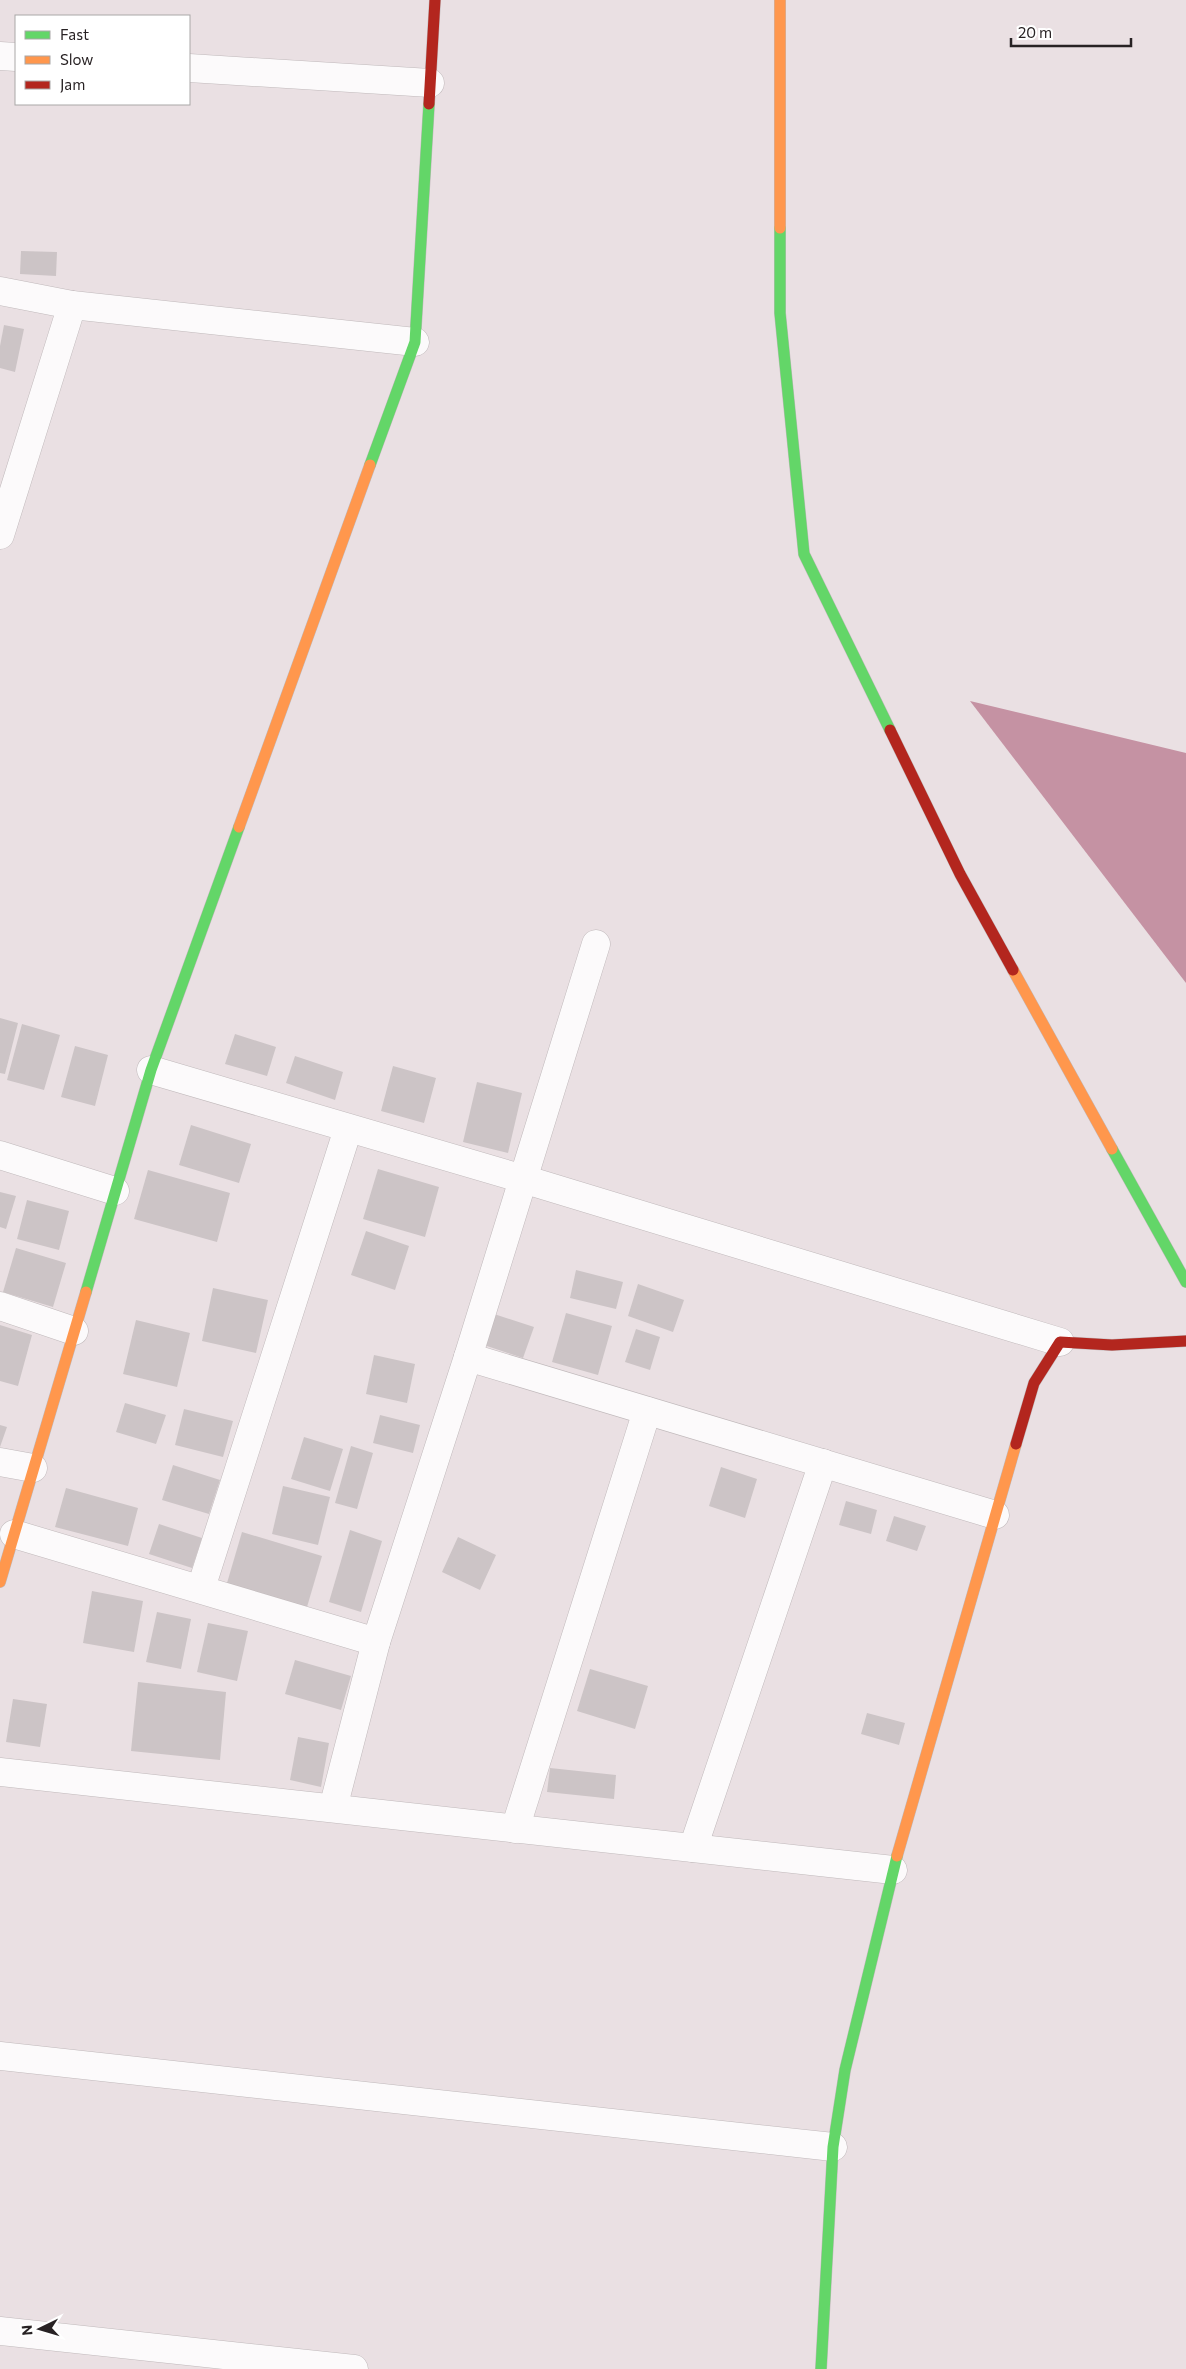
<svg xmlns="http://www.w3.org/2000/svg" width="1186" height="2369" viewBox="0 0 1186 2369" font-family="Commissioner,sans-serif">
<rect width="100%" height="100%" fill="#eae0e3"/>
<path fill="#c592a3" d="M970 701 1186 753V983Z"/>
<g fill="#ccc4c6">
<path d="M21 251 57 252 56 276 20 274Z"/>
<path d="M4 325 24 329 15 372 0 368V346Z"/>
<path d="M0 1018 18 1023 5 1074 0 1073Z"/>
<path d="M22 1024 60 1035 44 1090 7 1080Z"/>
<path d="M235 1034 276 1047 267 1076 225 1064Z"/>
<path d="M75 1046 108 1055 95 1106 61 1097Z"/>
<path d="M295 1056 343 1072 335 1100 286 1083Z"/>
<path d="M393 1066 436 1078 424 1123 381 1111Z"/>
<path d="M477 1082 522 1093 508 1153 463 1142Z"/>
<path d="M191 1125 251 1144 239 1183 179 1165Z"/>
<path d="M378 1169 439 1187 425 1237 363 1219Z"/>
<path d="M148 1170 230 1193 217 1242 134 1219Z"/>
<path d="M0 1192 16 1196 6 1229 0 1227Z"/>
<path d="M27 1200 69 1211 59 1250 17 1239Z"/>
<path d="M366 1231 409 1246 395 1290 351 1275Z"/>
<path d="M16 1248 66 1263 53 1307 3 1292Z"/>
<path d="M576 1270 623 1282 616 1309 570 1298Z"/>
<path d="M638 1284 684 1300 673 1332 628 1316Z"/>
<path d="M213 1288 268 1300 256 1353 202 1341Z"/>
<path d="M566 1313 612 1326 598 1375 552 1362Z"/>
<path d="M494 1314 534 1327 523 1358 484 1345Z"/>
<path d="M136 1320 190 1333 177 1387 123 1374Z"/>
<path d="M0 1325 32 1335 18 1386 0 1381Z"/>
<path d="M636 1329 660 1337 650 1370 625 1362Z"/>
<path d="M374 1355 415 1364 407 1403 366 1394Z"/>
<path d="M125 1403 166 1415 156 1444 116 1432Z"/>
<path d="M184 1409 233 1421 223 1457 175 1445Z"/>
<path d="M380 1415 420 1425 413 1453 373 1443Z"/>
<path d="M0 1425 7 1427 0 1447Z"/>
<path d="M304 1437 343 1449 330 1491 291 1479Z"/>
<path d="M351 1446 373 1453 357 1509 335 1503Z"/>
<path d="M173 1465 220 1480 209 1514 162 1500Z"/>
<path d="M721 1467 757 1479 745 1518 709 1506Z"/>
<path d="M283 1486 330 1497 318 1545 272 1534Z"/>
<path d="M66 1488 138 1508 128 1546 55 1527Z"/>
<path d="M846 1501 877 1510 871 1534 839 1525Z"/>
<path d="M894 1516 926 1526 917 1551 886 1541Z"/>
<path d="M159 1524 202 1538 192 1568 149 1554Z"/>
<path d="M350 1530 382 1541 361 1612 329 1602Z"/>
<path d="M242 1532 322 1556 307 1607 227 1583Z"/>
<path d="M458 1537 496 1555 480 1590 442 1572Z"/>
<path d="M92 1591 143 1601 134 1652 83 1643Z"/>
<path d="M157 1612 191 1619 181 1669 146 1662Z"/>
<path d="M208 1623 248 1631 237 1681 197 1672Z"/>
<path d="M295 1660 351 1676 341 1710 285 1694Z"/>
<path d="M590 1669 648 1686 635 1729 577 1711Z"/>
<path d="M138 1682 226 1692 220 1760 131 1751Z"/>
<path d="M13 1699 47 1704 40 1747 6 1742Z"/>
<path d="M867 1713 905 1723 899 1745 861 1734Z"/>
<path d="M298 1737 329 1743 321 1787 290 1780Z"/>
<path d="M550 1768 616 1775 614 1799 547 1792Z"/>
</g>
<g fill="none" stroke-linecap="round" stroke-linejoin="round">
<defs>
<g id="street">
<path d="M0 56 16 57"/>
<path d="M189 68 430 83"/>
<path d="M0 291 72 305 415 342"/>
<path d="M0 535 72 305"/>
<path d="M151 1070 523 1179 1060 1342"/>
<path d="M0 1155 115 1191"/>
<path d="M0 1306 74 1331"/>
<path d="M468 1357 995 1515"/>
<path d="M0 1462 33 1468"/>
<path d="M14 1534 376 1642 468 1357 596 944"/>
<path d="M201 1588 348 1129"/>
<path d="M0 1772 893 1870"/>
<path d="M333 1808 376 1642"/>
<path d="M515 1829 647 1411"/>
<path d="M693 1848 823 1463"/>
<path d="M0 2056 833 2147"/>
<path d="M0 2331 354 2369"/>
</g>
<g id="fast">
<path d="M780 228V313L804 554 890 730"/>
<path d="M370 465 415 342 429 104"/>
<path d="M1112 1149 1186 1282"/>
<path d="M86 1292 151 1070 239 827"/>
<path d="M821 2369 833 2147 845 2070 897 1856"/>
</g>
<g id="slow">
<path d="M780 0V228"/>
<path d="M239 827 370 465"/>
<path d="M1013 970 1112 1149"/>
<path d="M0 1582 86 1292"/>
<path d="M897 1856 1016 1444"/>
</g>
<g id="jam">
<path d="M429 104 435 0"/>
<path d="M890 730 960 874 1013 970"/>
<path d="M1016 1444 1034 1383 1060 1342 1112 1345 1186 1341"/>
</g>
</defs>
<use href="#street" stroke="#c0b9bb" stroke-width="29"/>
<use href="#fast" stroke="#c0b9bb" stroke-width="12"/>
<use href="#slow" stroke="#c0b9bb" stroke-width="12"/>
<use href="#jam" stroke="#c0b9bb" stroke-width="12"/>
<use href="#street" stroke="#fcfafb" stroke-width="28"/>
<use href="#fast" stroke="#63d668" stroke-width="11"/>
<use href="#slow" stroke="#ff974d" stroke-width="11"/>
<use href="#jam" stroke="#b3261e" stroke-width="11"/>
</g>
<rect x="15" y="15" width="175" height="90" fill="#ffffff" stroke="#a9a7a7"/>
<rect x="25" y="31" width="25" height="8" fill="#63d668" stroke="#a9a7a7"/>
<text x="60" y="40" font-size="15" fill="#282224">Fast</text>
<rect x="25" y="56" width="25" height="8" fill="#ff974d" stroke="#a9a7a7"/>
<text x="60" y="65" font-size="15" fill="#282224">Slow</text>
<rect x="25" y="81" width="25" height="8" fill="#b3261e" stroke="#a9a7a7"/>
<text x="60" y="90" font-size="15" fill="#282224">Jam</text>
<g transform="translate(40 2329) rotate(265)" stroke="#ffffff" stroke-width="4" paint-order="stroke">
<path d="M0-4L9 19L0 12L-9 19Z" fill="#282224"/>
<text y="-8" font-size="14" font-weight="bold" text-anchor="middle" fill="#282224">N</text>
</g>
<path d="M1011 38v8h120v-8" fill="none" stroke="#282224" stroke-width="2.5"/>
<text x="1018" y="38" font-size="15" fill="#282224" stroke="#ffffff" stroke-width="4" paint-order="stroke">20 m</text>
</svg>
